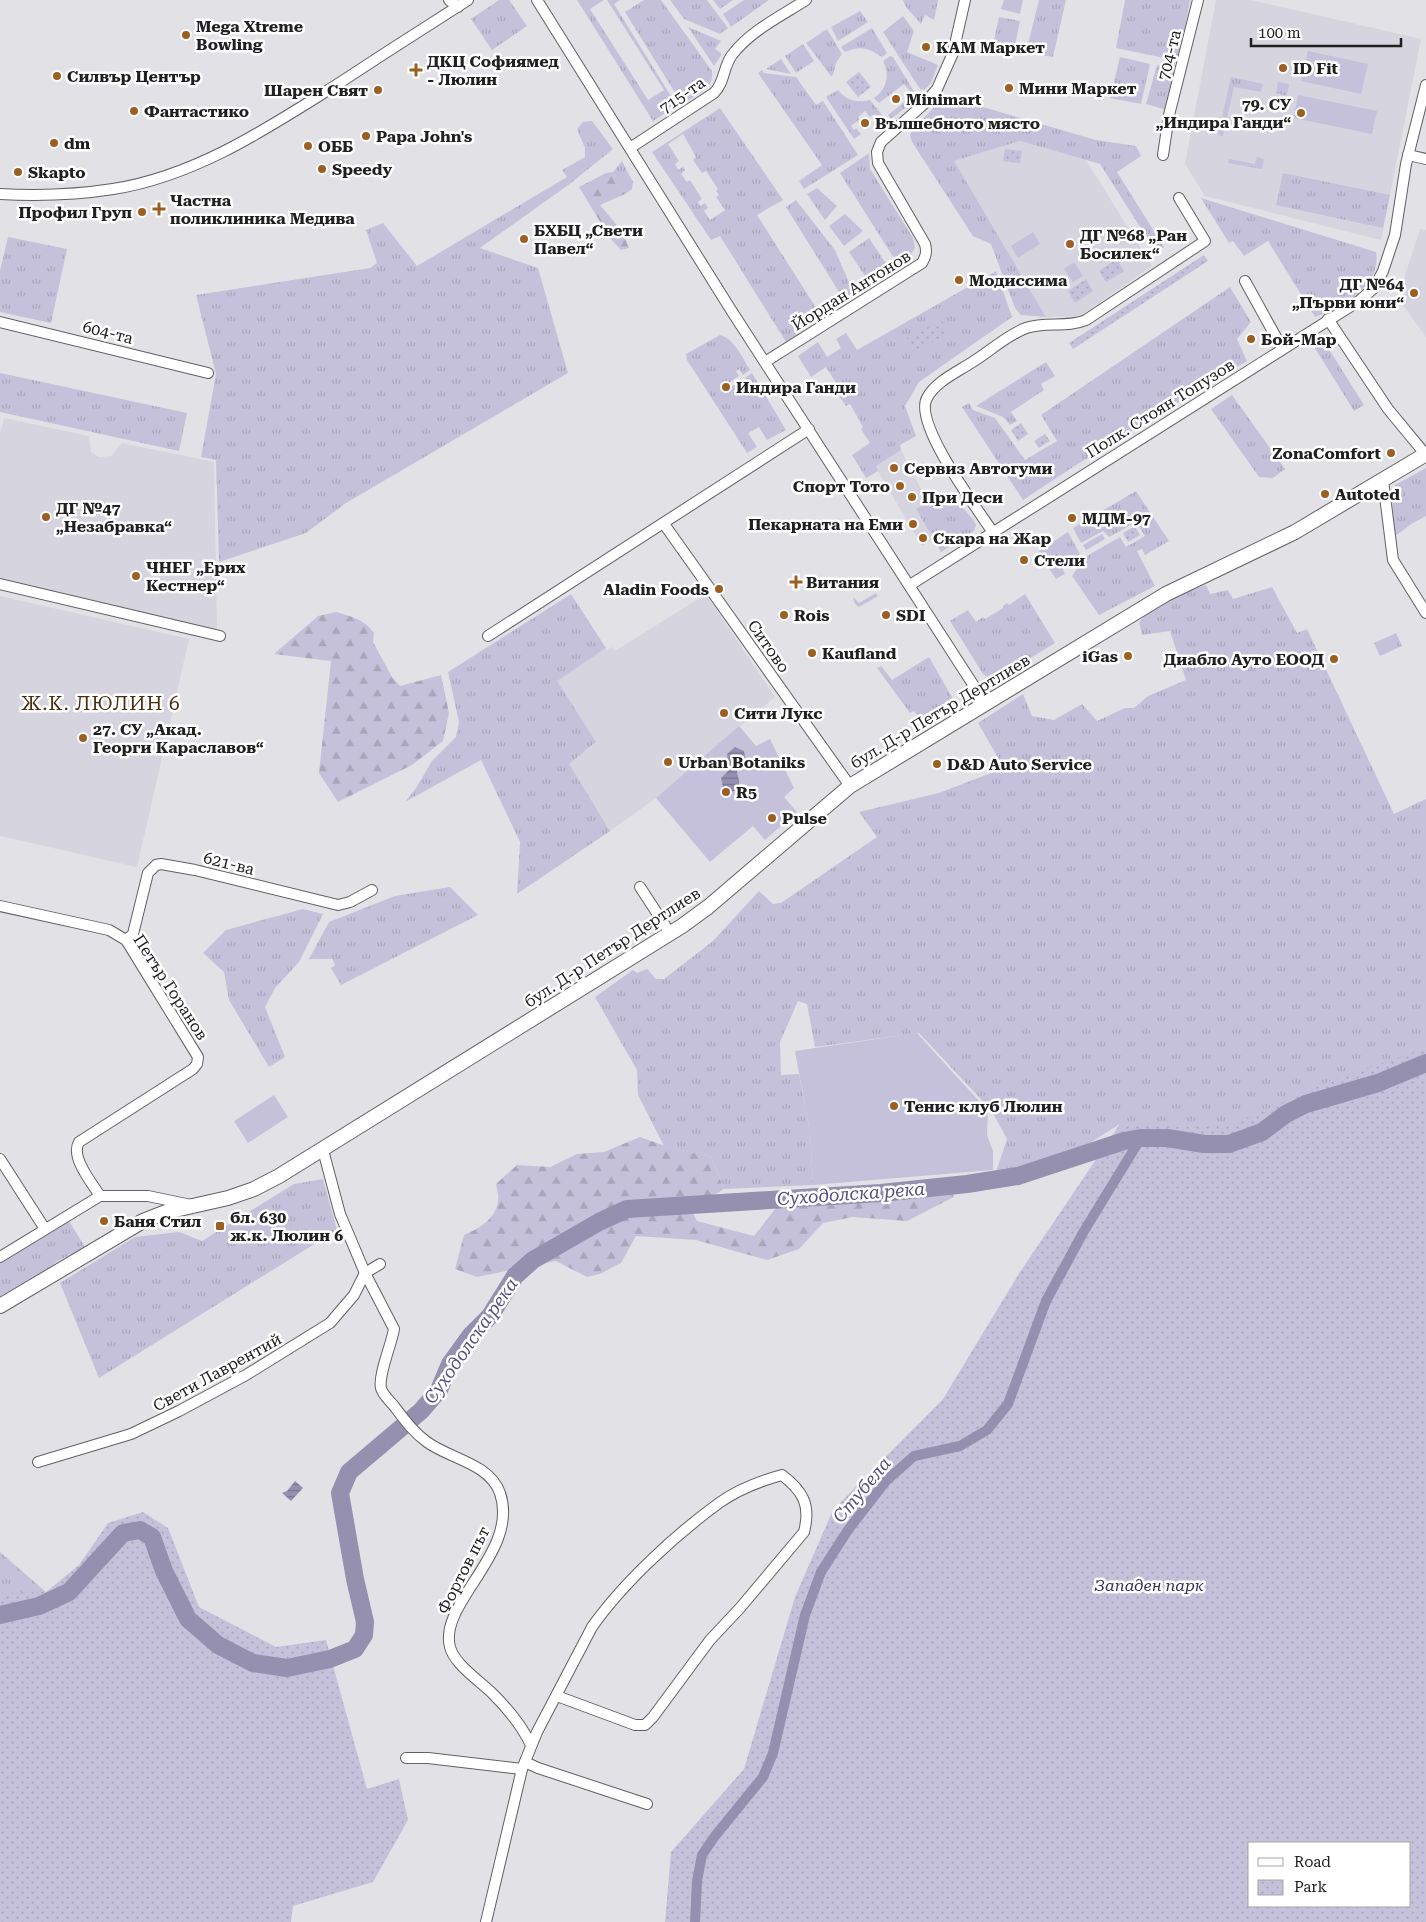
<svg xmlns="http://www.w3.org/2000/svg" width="1426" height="1922" viewBox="0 0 1426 1922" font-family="'Roboto Serif',serif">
<defs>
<pattern id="grass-tufts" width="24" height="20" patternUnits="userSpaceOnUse" patternTransform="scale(1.25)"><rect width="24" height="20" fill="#c5c1db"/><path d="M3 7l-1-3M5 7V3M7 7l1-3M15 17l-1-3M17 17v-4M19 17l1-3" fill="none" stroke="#a9a6bc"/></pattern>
<pattern id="forest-firs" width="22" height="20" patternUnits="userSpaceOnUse" patternTransform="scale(1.25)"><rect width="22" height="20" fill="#c5c1db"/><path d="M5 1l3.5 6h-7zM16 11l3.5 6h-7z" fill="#a9a6bc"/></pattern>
<pattern id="park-dots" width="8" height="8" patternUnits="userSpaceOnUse" patternTransform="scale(1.25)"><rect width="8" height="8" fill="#c5c1db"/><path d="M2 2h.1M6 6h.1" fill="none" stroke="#a9a6bc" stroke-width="1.8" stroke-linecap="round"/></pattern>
<pattern id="water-rules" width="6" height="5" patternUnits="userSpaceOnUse" patternTransform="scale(1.25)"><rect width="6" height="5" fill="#958fb0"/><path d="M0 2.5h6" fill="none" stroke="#79748f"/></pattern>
</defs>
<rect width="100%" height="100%" fill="#e2e2e6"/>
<g fill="#d5d4df">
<path d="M1216 0H1251L1421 39 1381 240 1205 196 1185 164Z"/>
<path d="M1020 141 1086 160 1152 266 1083 314 1076 316 1046 317 953 161Z"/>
<path d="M1420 229 1426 230V337L1403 305V282Z"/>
<path d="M4 418 89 436 91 452 99 457 111 456 122 443 214 462 217 630 0 578V434Z"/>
<path d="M901 450 928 503 916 510 934 539 922 546 875 466Z"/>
<path d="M706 594 775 697 656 798 610 831 568 764 596 743 556 681 606 648 607 650 613 647 615 651Z"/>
<path d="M0 596 189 639 137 867 0 836Z"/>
</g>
<g fill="url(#grass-tufts)" fill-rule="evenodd">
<path d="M499 0H509L527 26 492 50 471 19Z"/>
<path d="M577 0H604L590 9 648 100 664 90 607 0H620L614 4 677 106 653 121Z"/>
<path d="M644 0H661L712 71C715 89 696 95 682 104L625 12Z"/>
<path d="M670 0H707L728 28 720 34 684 19Z"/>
<path d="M713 0H733L720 9Z"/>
<path d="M744 0H769L731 27 723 14Z"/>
<path d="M903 0H938L934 20 925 15 921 24 906 7Z"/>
<path d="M1004 0H1023L1020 14 1001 9Z"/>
<path d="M1039 0H1066L1053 57 1026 52Z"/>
<path d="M1125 0H1190L1179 61 1116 48Z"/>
<path d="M860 11 868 22 838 41 831 27Z"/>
<path d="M903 16 914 31 907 52 938 65 931 83 924 90 920 89 883 32Z"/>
<path d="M999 17 1020 21 1014 50 993 45Z"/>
<path d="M688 27 721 41 715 49 722 54 714 66Z"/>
<path d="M872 28 887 53 882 57C869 48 859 45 845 52L841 47Z"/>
<path d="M827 29 842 54 836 63 833 75 831 76 806 43Z"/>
<path d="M803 44 814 61 796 73 785 56Z"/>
<path d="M890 56 893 57 918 98 891 119 888 115 913 95 904 84 879 103 874 98C887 89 890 75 883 61Z"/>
<path d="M1120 57 1150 64 1141 104 1110 98Z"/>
<path d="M781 59 791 74 766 69Z"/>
<path d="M1157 65 1178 69 1167 110 1146 104Z"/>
<path d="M762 70 764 73 796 77 816 105 823 101 858 155 804 189 799 181 822 165 758 73Z"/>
<path d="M1231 77 1263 84 1261 92 1234 87 1223 136 1218 135Z"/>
<path d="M1278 82 1289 84 1287 96 1276 93Z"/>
<path d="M838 90C847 101 857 103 870 100L883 116 879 120 874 114 870 117 865 111 858 117 859 120 851 126 854 130 856 128 861 134 854 139 826 97Z"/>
<path d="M945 96 1096 140 1136 146 1141 156 1117 172 1164 247 1156 252 1100 164 1020 141 954 161 1046 317 1021 315 1015 308 991 244 973 236 912 142 910 136 912 130Z"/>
<path d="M720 108 783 200 757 215 822 317 786 342 720 236 711 240 652 152ZM683 134 696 157 693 160 702 173 706 171 718 189 716 191 719 195 716 197 725 210 710 220 704 211 708 208 705 203 700 206 698 202 702 199 690 180 687 182 681 174 685 170 683 167 678 170 675 164 679 161 668 144Z"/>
<path d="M592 121 613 149 571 183 480 248 538 268 568 373 346 503 306 533 219 562 216 460 201 457 216 374 196 295 370 268 377 263 366 230 383 223 417 266 567 177 562 170 585 157V148L577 129 583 122Z"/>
<path d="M869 153 870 169 913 238 915 248 911 254 897 263 840 173Z"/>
<path d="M1257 157 1264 159 1262 169 1228 163 1229 159 1255 164Z"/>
<path d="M622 161 633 182 632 189 625 194 614 181 613 172Z"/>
<path d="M1283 173 1390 195 1383 228 1276 205Z"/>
<path d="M817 188 837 206 825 220 807 194Z"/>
<path d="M1201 198 1376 252C1382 286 1341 308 1315 317L1268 241 1244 256 1233 241 1229 243Z"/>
<path d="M796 200 835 250 854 294 844 300 786 207Z"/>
<path d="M845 214 863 231 844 246 829 226Z"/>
<path d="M8 237 67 249 51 323 0 312V271Z"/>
<path d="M869 238 887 265 867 279 849 252Z"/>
<path d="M996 271 1012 317 919 382 905 406 916 436 900 445 901 450 876 466 878 471 866 478 852 455 870 443 861 429 863 427 850 404 846 406 837 393 839 391 837 387 838 386 826 367 811 377 798 356 818 342 827 357 841 348 836 339 846 333 857 350Z"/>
<path d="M1230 287 1251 322 1237 339 1247 361 1073 467 1023 500 962 407 969 403 973 410 995 418 1025 460 1057 441 1041 415Z"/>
<path d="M720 335C734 338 743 359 750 370L743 375 739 369 736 371 739 376 724 386 726 390 742 380 746 387 749 384 745 378 752 373 786 430 767 440 759 427 748 433 757 447 747 453 687 360 686 354Z"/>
<path d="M1322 338 1364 405 1354 411 1313 345Z"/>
<path d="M1046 362 1055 376 1041 384 1044 390 1011 412 1017 421 1010 425 1003 417 976 406Z"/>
<path d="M0 373 187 413 179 451 0 412Z"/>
<path d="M1232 395 1285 469 1273 478 1259 477 1211 409Z"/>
<path d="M1426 468V516L1413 523 1395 536 1392 496 1395 485Z"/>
<path d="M1136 491 1169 541 1145 555 1142 549 1137 551 1155 586 1099 615 1072 576 1085 557 1120 537 1126 547 1145 536 1136 522 1109 537 1103 531 1081 543 1073 528Z"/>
<path d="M948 492 973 519 976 525 974 531 941 552 916 509Z"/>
<path d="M1068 532 1080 554 1062 568 1065 574 1056 579 1038 552Z"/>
<path d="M1102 534 1105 539 1086 550 1083 545Z"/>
<path d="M1206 585 1210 594 1228 590 1233 599 1272 587 1297 633 1307 629 1394 814 1426 799V1048L1404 1057 1343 1145 1120 1124 1082 1148 1020 1170 996 1172 1007 1139 991 1110 919 1033 815 1047 807 1004 798 1001 780 1042 781 1075 799 1074 810 1132 813 1185 724 1189 711 1157 664 1146 638 1095 637 1070 595 997 633 970 637 973 647 969 656 979H664L713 941 759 891 773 904 781 903 877 837 859 812 939 793 1004 768 978 723 1023 694 1032 716 1054 720 1082 704 1097 721 1125 708H1134L1148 696 1186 680 1170 631 1142 635 1139 622C1157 602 1182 594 1206 585Z"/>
<path d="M876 593 878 596 859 607 855 604 853 598H854L859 603Z"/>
<path d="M571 594 606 648 557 681 596 742 569 764 610 831 517 894 520 842 481 760 405 802 416 788 432 761 456 737 459 722 448 672Z"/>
<path d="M1025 594 1055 643 996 679H990L983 674 950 621 968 610 976 622 983 617 985 619 1003 608V606L1007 603 1009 605Z"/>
<path d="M1396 633 1402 646 1380 656 1374 643Z"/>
<path d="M929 657 953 699C952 713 934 718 923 723L914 711 910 713 877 668 881 666 892 680Z"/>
<path d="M450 887 478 915 341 985 331 968 335 965 332 959H309L329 922 395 896Z"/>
<path d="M303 909 323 914 299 962 275 988 265 1007 285 1057 269 1067 229 1000 224 972 203 953 226 930Z"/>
<path d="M323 1179 337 1230 99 1378 60 1283 135 1237 179 1232 202 1241 294 1184Z"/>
<path d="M69 1221 85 1247 56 1262 43 1275 0 1300V1263Z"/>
<path d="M0 1552 46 1592 0 1600Z"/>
</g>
<g fill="url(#forest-firs)">
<path d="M613 172 614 181 625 194 600 205 621 230 629 248 621 250 610 238 579 187 606 173Z"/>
<path d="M336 612C351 616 365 620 374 633L373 642 392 677 400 686 441 675 449 713 443 741 412 765 338 802 319 773 331 661 274 654 318 616Z"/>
<path d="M640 1137 665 1146 711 1157 724 1189 691 1209 697 1221 754 1236 779 1204 952 1190 954 1197 907 1221 853 1217 823 1223 799 1249 767 1260 696 1240 636 1236 621 1263 600 1274 587 1277 556 1261 477 1277 455 1269 464 1235C479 1229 497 1218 498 1200 499 1195 497 1189 496 1184L517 1165 550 1167 577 1154 604 1152Z"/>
</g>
<g fill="url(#park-dots)" fill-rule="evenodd">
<path d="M859 72 871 87 858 97 846 82Z"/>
<path d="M1005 149 1022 151 1020 163 1003 161Z"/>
<path d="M1204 255 1208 261 1073 349 1069 343Z"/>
<path d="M1117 259 1124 271 1106 282 1099 271Z"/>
<path d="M1086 279 1093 291 1075 303 1068 291Z"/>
<path d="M942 320 949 334 913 352 907 338Z"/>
<path d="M1021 423 1028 434 1018 441 1011 430Z"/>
<path d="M1045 434 1050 441 1039 448 1034 441Z"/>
<path d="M1135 526 1140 535 1128 542 1123 533Z"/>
<path d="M1426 1048V1922H665L671 1852 744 1769 795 1597 833 1510 943 1399 1020 1272 1120 1124 1185 1127 1232 1125 1330 1081ZM1250 1843H1410V1906H1250Z"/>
<path d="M143 1512 168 1528 199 1607 276 1647 326 1640 367 1789 399 1779 408 1820 373 1882 293 1906 291 1922H0V1593L46 1592 79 1565 108 1523Z"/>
</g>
<g fill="#c5c1db">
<path d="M1308 51 1368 64 1361 94 1301 81Z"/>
<path d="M1298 95 1377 111 1372 134 1294 118Z"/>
<path d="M1033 232 1040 244 1018 258 1011 246Z"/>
<path d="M1074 262 1083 276 1073 282 1064 269Z"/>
<path d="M739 726 756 746 770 739 794 788 784 797 797 812 765 840 753 826 710 862 656 798Z"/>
<path d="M917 1033 988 1111 987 1135 993 1151V1170L813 1185 810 1132 795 1051Z"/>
<path d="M274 1095 288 1117 248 1143 234 1121Z"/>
</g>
<g fill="url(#water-rules)">
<path d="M735 747 744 751 746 761 737 771C737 776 740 779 739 784 738 793 729 793 723 788L721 778 729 770 727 754Z"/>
<path d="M295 1481 303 1488 291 1501 282 1493 287 1491Z"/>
</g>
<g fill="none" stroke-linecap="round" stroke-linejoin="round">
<path stroke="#958fb0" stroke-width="10" d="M695 1922 697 1881 702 1855 715 1836 763 1777 773 1753 805 1615 821 1572 848 1530 886 1481 914 1456 960 1446 987 1430 1008 1404 1046 1301 1084 1231 1141 1138"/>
<path stroke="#958fb0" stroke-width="18" d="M0 1615 39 1606 69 1592 123 1533 140 1530 152 1537 164 1571 188 1619 218 1645 253 1663 287 1668 330 1659 355 1649 364 1635 365 1622 355 1579 340 1493 349 1472 421 1411 439 1390 450 1364 471 1335 490 1316 515 1276 533 1260 599 1222 627 1209 881 1193 967 1184 1018 1176 1124 1141 1141 1138H1167L1204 1144H1229L1262 1132 1286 1114 1306 1104 1378 1083 1426 1063"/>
<defs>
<g id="minor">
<path d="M449 0 458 7"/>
<path d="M537 0 731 310 985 703"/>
<path d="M630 148 714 93C725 82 723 67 732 55 750 31 781 16 806 0"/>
<path d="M1163 155 1169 115 1198 0"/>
<path d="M1408 155 1426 159"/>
<path d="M0 194C38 196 75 195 113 189 197 176 271 126 341 82 383 54 426 27 468 0"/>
<path d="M1245 281 1282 348"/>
<path d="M1328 319 1388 409 1426 455"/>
<path d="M0 322 208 373"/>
<path d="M765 362 922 263C926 256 927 252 925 244L878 163 877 152 881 142 925 103 937 89 953 53 965 0"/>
<path d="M1383 480 1393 560 1426 613"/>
<path d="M664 524 850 786"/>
<path d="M992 531C976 507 913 423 927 398 935 382 957 372 971 363 989 352 1007 335 1026 328 1046 321 1067 328 1086 320L1205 241 1179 198"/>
<path d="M0 584 220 636"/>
<path d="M910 585 1359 301 1374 288 1383 271 1395 235 1406 164 1426 85"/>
<path d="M488 636 809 429"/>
<path d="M640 887 670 933"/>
<path d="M0 906 109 930 126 940 198 1057 197 1064 193 1069 79 1142C70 1157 92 1183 100 1196"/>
<path d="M126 940 133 934 148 873 156 865 161 864 195 870 338 905 350 902 372 890"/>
<path d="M323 1150 340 1214 365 1273 394 1329C392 1343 378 1375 381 1388 382 1394 390 1401 394 1406 404 1419 413 1432 427 1442 450 1459 489 1463 500 1493 520 1552 438 1603 450 1647 454 1664 480 1681 493 1694 508 1709 522 1726 531 1745"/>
<path d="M0 1159 45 1229"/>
<path d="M0 1257 100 1196H148L191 1205"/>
<path d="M38 1462 131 1434 179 1411 246 1375 330 1323 354 1295 365 1273 380 1264"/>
<path d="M406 1758H428L522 1769"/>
<path d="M525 1762 538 1768 647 1804"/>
<path d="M486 1922 522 1769 537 1732 592 1627C623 1583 675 1535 719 1503 737 1490 760 1481 782 1475 803 1491 811 1505 804 1532L740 1608 710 1640 653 1717 645 1725H635L557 1696"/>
</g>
<path id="major" d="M0 1306 143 1221 166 1212 228 1198 254 1189 279 1176 682 926 708 907 850 786 1166 594 1295 532 1426 454"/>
</defs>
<use href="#minor" stroke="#616164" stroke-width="12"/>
<use href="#major" stroke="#616164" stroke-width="16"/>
<use href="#minor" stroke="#fff" stroke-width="10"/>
<use href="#major" stroke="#fff" stroke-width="14"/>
</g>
<g fill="#9c5f22" stroke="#fff" stroke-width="2">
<circle cx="186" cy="35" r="5"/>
<circle cx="926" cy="47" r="5"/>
<circle cx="1283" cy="68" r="5"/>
<path d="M413.5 62.5h5v5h5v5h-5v5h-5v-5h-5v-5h5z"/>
<circle cx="57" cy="76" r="5"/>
<circle cx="1009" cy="88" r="5"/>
<circle cx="378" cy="90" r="5"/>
<circle cx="896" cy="99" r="5"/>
<circle cx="134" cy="111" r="5"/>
<circle cx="1301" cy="113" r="5"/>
<circle cx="865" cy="123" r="5"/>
<circle cx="366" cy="136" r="5"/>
<circle cx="54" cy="143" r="5"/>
<circle cx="308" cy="146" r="5"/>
<circle cx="322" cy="169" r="5"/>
<circle cx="18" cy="172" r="5"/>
<path d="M156.5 201.5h5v5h5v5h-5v5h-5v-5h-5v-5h5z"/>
<circle cx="142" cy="212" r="5"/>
<circle cx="524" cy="239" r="5"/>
<circle cx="1070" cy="244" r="5"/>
<circle cx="959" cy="280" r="5"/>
<circle cx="1414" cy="293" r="5"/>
<circle cx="1251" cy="339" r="5"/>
<circle cx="726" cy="387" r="5"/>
<circle cx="1391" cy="453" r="5"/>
<circle cx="894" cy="468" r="5"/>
<circle cx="900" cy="486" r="5"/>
<circle cx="1325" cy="494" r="5"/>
<circle cx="912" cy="497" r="5"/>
<circle cx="46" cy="517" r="5"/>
<circle cx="1072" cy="518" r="5"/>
<circle cx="913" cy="524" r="5"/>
<circle cx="923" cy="538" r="5"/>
<circle cx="1024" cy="560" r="5"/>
<circle cx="136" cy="576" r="5"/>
<path d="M793.5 574.5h5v5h5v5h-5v5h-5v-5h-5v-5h5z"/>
<circle cx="719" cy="589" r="5"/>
<circle cx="784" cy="615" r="5"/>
<circle cx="886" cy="615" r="5"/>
<circle cx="812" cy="653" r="5"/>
<circle cx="1128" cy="656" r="5"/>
<circle cx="1334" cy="659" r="5"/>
<circle cx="724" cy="713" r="5"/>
<circle cx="83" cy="738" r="5"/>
<circle cx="668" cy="762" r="5"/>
<circle cx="937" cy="764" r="5"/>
<circle cx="726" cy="792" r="5"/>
<circle cx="772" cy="818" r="5"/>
<circle cx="894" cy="1106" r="5"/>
<circle cx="104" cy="1221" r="5"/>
<rect x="215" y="1221" width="10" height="10" rx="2.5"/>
</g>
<g text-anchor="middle" stroke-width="5" stroke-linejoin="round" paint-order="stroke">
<g font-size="16" font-weight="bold" fill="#202021" stroke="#fff" text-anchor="start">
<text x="196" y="32">Mega Xtreme<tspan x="196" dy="18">Bowling</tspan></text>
<text x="936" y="53">КАМ Маркет</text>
<text x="427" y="67">ДКЦ Софиямед<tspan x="427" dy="18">- Люлин</tspan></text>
<text x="1293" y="74">ID Fit</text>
<text x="67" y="82">Силвър Център</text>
<text x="1019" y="94">Мини Маркет</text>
<text x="368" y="96" text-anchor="end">Шарен Свят</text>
<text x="906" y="105">Minimart</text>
<text x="1291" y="110" text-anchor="end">79. СУ<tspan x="1291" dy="18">„Индира Ганди“</tspan></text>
<text x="144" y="117">Фантастико</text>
<text x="875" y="129">Вълшебното място</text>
<text x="376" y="142">Papa John's</text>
<text x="64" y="149">dm</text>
<text x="318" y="152">ОББ</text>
<text x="332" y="175">Speedy</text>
<text x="28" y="178">Skapto</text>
<text x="170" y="206">Частна<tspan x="170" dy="18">поликлиника Медива</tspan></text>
<text x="132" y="218" text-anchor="end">Профил Груп</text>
<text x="534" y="236">БХБЦ „Свети<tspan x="534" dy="18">Павел“</tspan></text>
<text x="1080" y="241">ДГ №68 „Ран<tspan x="1080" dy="18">Босилек“</tspan></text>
<text x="969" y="286">Модиссима</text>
<text x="1404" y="290" text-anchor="end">ДГ №64<tspan x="1404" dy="18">„Първи юни“</tspan></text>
<text x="1261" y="345">Бой-Мар</text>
<text x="736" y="393">Индира Ганди</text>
<text x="1381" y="459" text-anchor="end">ZonaComfort</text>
<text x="904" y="474">Сервиз Автогуми</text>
<text x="890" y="492" text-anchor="end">Спорт Тото</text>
<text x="1335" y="500">Autoted</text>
<text x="922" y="503">При Деси</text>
<text x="56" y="514">ДГ №47<tspan x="56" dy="18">„Незабравка“</tspan></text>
<text x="1082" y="524">МДМ-97</text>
<text x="903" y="530" text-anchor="end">Пекарната на Еми</text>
<text x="933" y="544">Скара на Жар</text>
<text x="1034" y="566">Стели</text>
<text x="146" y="573">ЧНЕГ „Ерих<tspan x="146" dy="18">Кестнер“</tspan></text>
<text x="806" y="588">Витания</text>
<text x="709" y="595" text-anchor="end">Aladin Foods</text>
<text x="794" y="621">Rois</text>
<text x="896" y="621">SDI</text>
<text x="822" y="659">Kaufland</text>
<text x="1118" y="662" text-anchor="end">iGas</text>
<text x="1324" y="665" text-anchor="end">Диабло Ауто ЕООД</text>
<text x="734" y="719">Сити Лукс</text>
<text x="93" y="735">27. СУ „Акад.<tspan x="93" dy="18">Георги Караславов“</tspan></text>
<text x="678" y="768">Urban Botaniks</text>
<text x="947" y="770">D&amp;D Auto Service</text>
<text x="736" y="798">R5</text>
<text x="782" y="824">Pulse</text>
<text x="904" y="1112">Тенис клуб Люлин</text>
<text x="230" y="1223">бл. 630<tspan x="230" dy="18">ж.к. Люлин 6</tspan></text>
<text x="114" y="1227">Баня Стил</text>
</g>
<g font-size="16" fill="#202021" stroke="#fff">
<text transform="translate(1169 55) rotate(-76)" y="6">704-та</text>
<text transform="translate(682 95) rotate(-35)" y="6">715-та</text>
<text transform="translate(851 290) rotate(-32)" y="6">Йордан Антонов</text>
<text transform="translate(108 332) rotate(14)" y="6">604-та</text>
<text transform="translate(1160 408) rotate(-32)" y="6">Полк. Стоян Топузов</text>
<text transform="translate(769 646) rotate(55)" y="6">Ситово</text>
<text transform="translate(940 711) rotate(-31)" y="6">бул. Д-р Петър Дертлиев</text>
<text transform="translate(229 863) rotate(14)" y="6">621-ва</text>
<text transform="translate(612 947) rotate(-33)" y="6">бул. Д-р Петър Дертлиев</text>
<text transform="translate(171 987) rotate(57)" y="6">Петър Горанов</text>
<text transform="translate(217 1372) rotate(-29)" y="6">Свети Лаврентий</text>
<text transform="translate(463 1570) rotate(-63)" y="6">Фортов път</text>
</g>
<g font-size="16" font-style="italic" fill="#392e5b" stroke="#fff">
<text x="1149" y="1591">Западен парк</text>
</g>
<g font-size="18" font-style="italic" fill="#594e7f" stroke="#fff">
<text transform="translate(851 1194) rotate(-4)" y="6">Суходолска река</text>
<text transform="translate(471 1341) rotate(-55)" y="6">Суходолска река</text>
<text transform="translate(862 1490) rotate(-50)" y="6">Стубела</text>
</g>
<g font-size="19" letter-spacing="1" fill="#4a2d10" stroke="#fff">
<text x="101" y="710">Ж.К. ЛЮЛИН 6</text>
</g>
</g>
<rect x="1248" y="1842" width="162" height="65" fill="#ffffff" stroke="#a6a6a6"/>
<rect x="1258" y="1858" width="25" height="8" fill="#ffffff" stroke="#a6a6a6"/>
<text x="1294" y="1867" font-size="15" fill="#202021">Road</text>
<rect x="1258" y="1880" width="25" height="15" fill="url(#park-dots)" stroke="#a6a6a6"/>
<text x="1294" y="1892" font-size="15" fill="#202021">Park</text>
<path d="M1251 38v8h150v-8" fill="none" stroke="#202021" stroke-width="2.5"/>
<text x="1258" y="38" font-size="15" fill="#202021" stroke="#ffffff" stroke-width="4" paint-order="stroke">100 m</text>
</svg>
